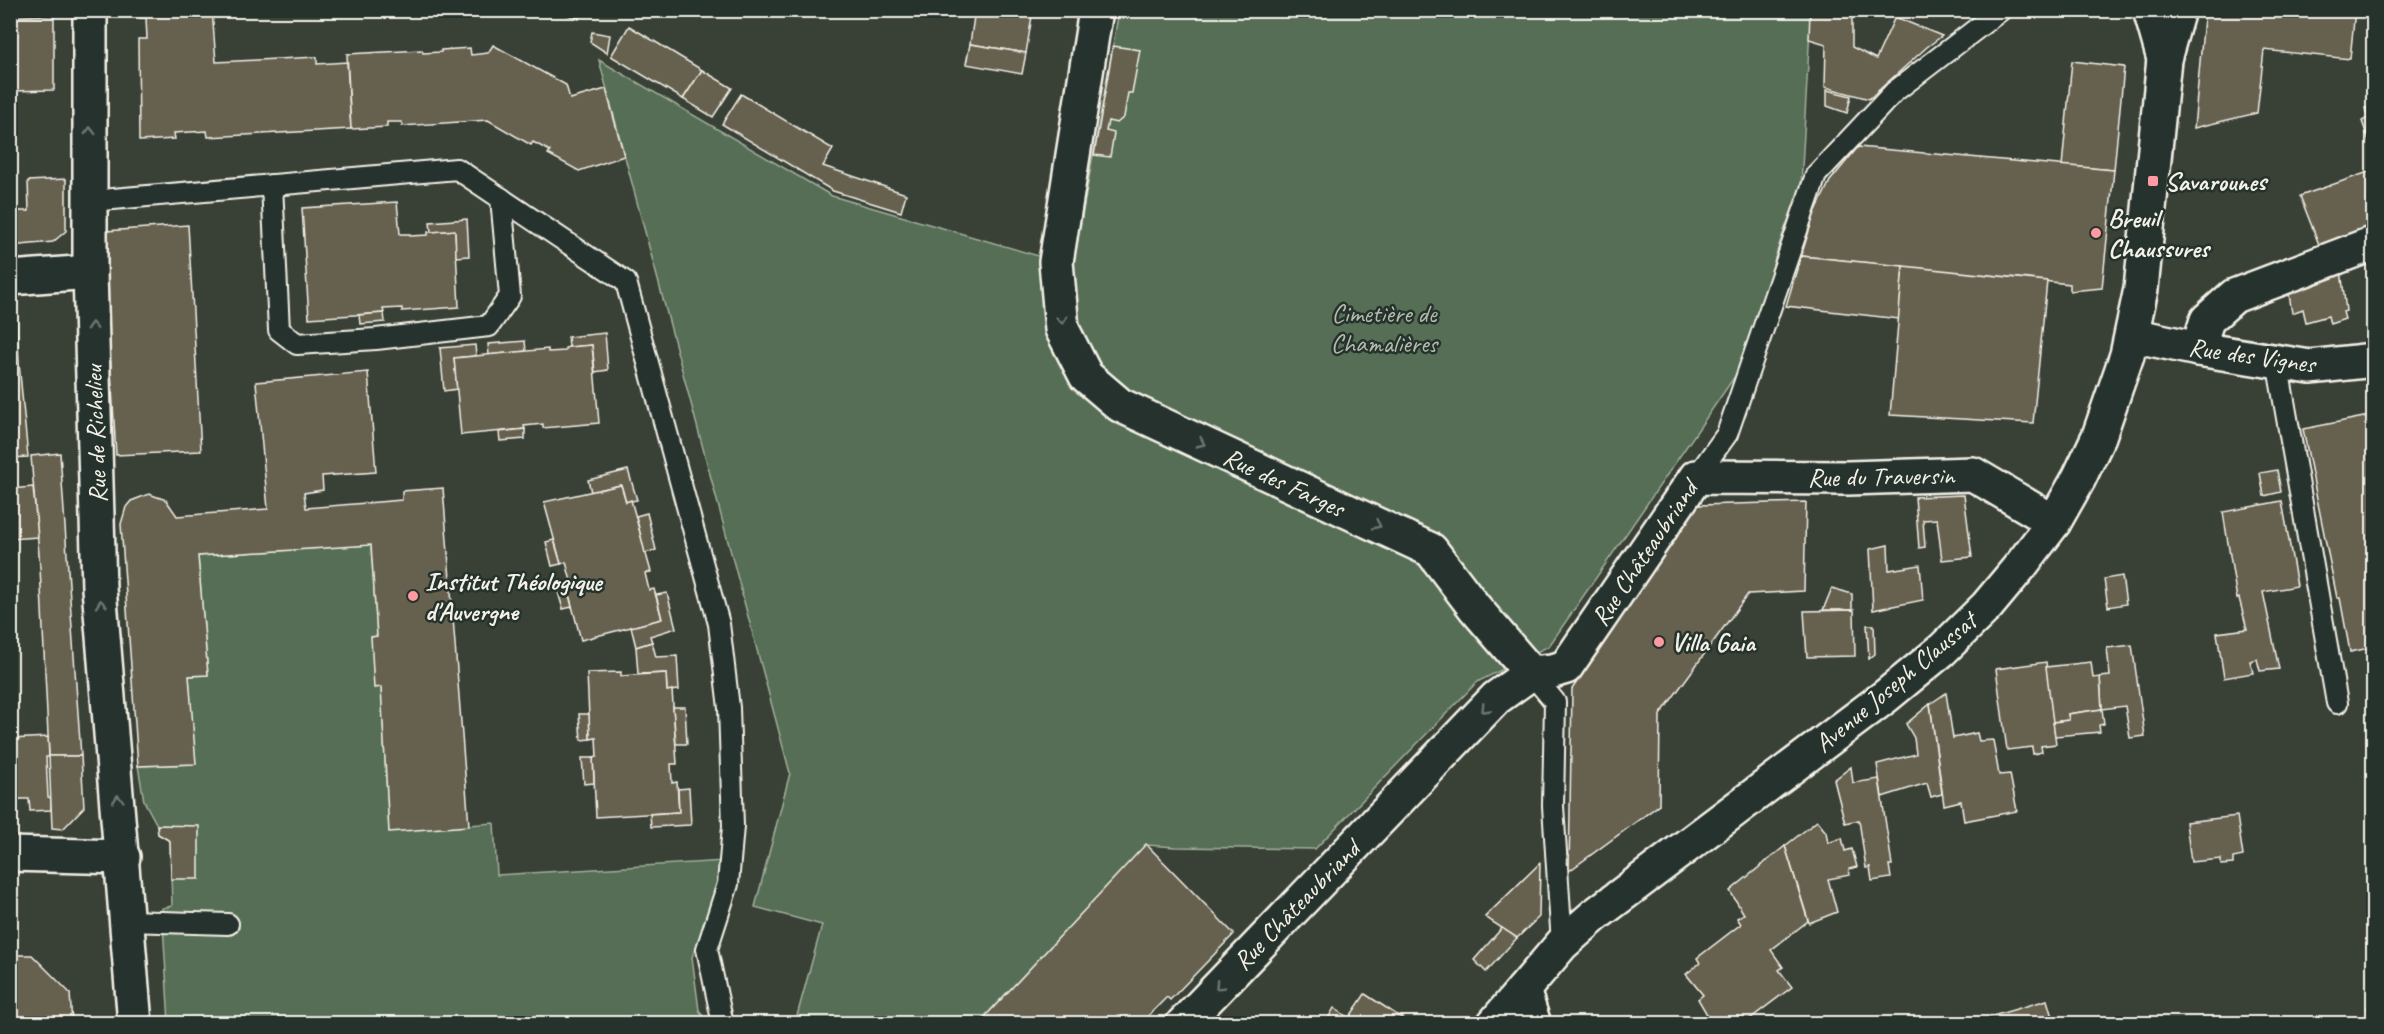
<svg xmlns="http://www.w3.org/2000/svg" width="2384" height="1034" viewBox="0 0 2384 1034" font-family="Caveat,sans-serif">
<rect width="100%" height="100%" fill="#394137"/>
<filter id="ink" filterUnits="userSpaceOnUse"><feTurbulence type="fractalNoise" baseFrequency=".0167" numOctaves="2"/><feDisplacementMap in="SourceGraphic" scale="12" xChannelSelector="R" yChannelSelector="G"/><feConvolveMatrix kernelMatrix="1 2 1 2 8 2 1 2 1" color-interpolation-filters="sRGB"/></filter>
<g filter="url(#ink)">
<g fill="#546e54" stroke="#a4b09e" stroke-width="1.5">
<path d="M1119 11H1811L1801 185 1780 242 1742 366 1549 646 1477 682 1315 849 1176 847 1146 845 978 1024 795 1023 822 925 755 907 790 773 599 60 832 196 1073 266Z"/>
<path d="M371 545 377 636 375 688 381 687 389 831 494 823 497 875 724 861 712 908 692 957 699 1010 707 1023H169L162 908 172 906 170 841 158 834 157 825 144 801 138 766 195 764 189 676 208 675 198 556Z"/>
</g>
<g fill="#66614f" stroke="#f4f1e8" stroke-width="1.5">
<path d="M10 10H39L40 16 10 17Z"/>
<path d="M140 10H212L216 62 317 57V64L347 62 351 129 208 137 207 131 174 133 175 139 139 141 138 39H147L146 18H140Z"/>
<path d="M554 10H582L579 19Z"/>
<path d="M975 10H1033L1026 53 970 44Z"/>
<path d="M1810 10H1852V47L1876 59 1895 17 1942 36 1927 47 1869 99 1825 87 1826 44 1809 39Z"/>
<path d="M2215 10H2355L2350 59 2264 50 2257 113 2194 128 2204 18Z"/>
<path d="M54 15V90L10 91V17Z"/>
<path d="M629 26 702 70 683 99 611 56Z"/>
<path d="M592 32 610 35 607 53 590 42Z"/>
<path d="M970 44 1026 53 1022 74 966 64Z"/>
<path d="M493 45 566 85 570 99 606 89 624 156 579 171 548 154 550 151 533 142 531 145 488 120 402 126V122H387V127L351 129 347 54 422 50 423 53 441 52V50L470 48 471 55 488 53Z"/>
<path d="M1113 46 1140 50 1132 93H1128L1124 117 1117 123 1108 121 1106 131 1114 133 1110 157 1094 155Z"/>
<path d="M2072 61 2124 67 2114 170 2062 166Z"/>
<path d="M702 70 732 88 713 117 683 99Z"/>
<path d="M1827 90 1851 96 1847 113 1827 106Z"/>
<path d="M741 94 833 149 823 166 906 194 901 212 833 191 722 124Z"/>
<path d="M2374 106V155L2362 121 2368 118 2365 108Z"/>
<path d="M1858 147 2114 170 2102 288 2070 291V284L1801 256 1814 215 1830 181Z"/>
<path d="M2374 170V227L2320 247 2300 196Z"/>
<path d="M66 179V231L53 242 10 246V211H29L28 181Z"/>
<path d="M397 202 400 234H410V236L428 235V232L455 230 459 307 402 311V308L383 309 384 313 309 318 302 208Z"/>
<path d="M467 219 469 256 456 257 455 230 431 232 430 222Z"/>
<path d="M188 225 201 451 116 455 106 286V231Z"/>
<path d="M1801 256 1903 266 1899 319 1786 306Z"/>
<path d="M1903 266 2047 281 2033 423 1890 415Z"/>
<path d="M2341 270 2346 311 2343 312 2345 319 2330 324 2328 316 2306 322 2303 309 2292 313 2288 288Z"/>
<path d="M10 291H15L19 363 28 457 10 458Z"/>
<path d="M384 313 385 322 360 324 359 315Z"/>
<path d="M605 333 608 370 595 372 592 345 569 347 568 337Z"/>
<path d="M525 341 526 351 489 355 488 344Z"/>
<path d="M475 345 476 356 454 358 457 389 444 391 440 348Z"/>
<path d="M592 345 599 423 543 428V424L524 426 525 429 461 435 454 358 548 349V352L565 351V348L569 347Z"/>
<path d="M368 372 376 472 322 476 323 490 304 493 306 508 402 500V491L443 488 469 826 389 832 381 687 374 688 371 637 377 636 371 545 198 556 208 675 189 676 196 764 138 766 121 524 126 507 131 501 149 494 166 500 177 516 268 509 256 382Z"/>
<path d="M2374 415V647L2350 652 2340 598H2337L2303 429Z"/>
<path d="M525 429V439L500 441 499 432Z"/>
<path d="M60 453 70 599 81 756H49L40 567 31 456Z"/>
<path d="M628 470 637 500 626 502 621 485 591 492 588 480Z"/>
<path d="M2277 470 2281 492 2264 496 2260 473Z"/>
<path d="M621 485 626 502 631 500 651 572 645 573 649 590 654 589 662 619 581 640 566 583 571 581 566 562 561 564 544 502Z"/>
<path d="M33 487 38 537 10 539V489Z"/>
<path d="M1964 495 1972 557 1942 560 1937 519 1923 520 1925 547 1919 548 1915 497Z"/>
<path d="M2282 501 2297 586 2263 592 2279 669 2260 671 2257 659 2250 661 2253 673 2224 678 2217 633 2247 629 2239 598 2237 599 2223 512Z"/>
<path d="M1806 502 1804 591 1748 594 1660 715 1659 805 1569 871 1572 689 1698 505Z"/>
<path d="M647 513 656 550 645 553 636 516Z"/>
<path d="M554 540 561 564 552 566 546 542Z"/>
<path d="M1888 545 1889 570 1920 565 1923 600 1873 610 1870 549Z"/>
<path d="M2122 576 2126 604 2108 607 2104 579Z"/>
<path d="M566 583 572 607 563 609 556 585Z"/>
<path d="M1832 588 1852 594V610H1823Z"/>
<path d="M667 593 676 628 650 636 652 642 636 647 631 627 662 619 656 595Z"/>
<path d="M1854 610 1855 656 1807 657 1804 611Z"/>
<path d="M1867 625H1874L1875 654 1869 659Z"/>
<path d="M652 642 656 657 677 656 679 690 667 691 666 673 638 674 636 647Z"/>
<path d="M2132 645 2145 736 2130 738 2125 706 2102 709 2100 677 2110 676 2107 648Z"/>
<path d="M2046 662 2056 744 2041 746 2042 752 2033 754 2032 747 2007 750 1996 669Z"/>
<path d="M2091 662 2093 678 2100 677 2102 709 2068 714 2069 720 2053 722 2046 667Z"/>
<path d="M621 672V676L666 673 667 691 672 690 677 764H671L672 783 677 782 679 812 596 817 593 758 597 757 596 738 590 739 587 673Z"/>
<path d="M1946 693 1953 738 1977 733 1979 741 1993 740 1999 775 2010 774 2017 811 1964 821 1961 801 1944 805 1930 704Z"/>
<path d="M1930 704 1942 794 1931 797 1927 783 1882 797 1877 764 1916 754 1914 738 1906 724Z"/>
<path d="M673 707H685L687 744H676Z"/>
<path d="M2102 709 2104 724 2099 725 2100 732 2055 736 2053 722 2069 720 2068 714Z"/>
<path d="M579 714H589L590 739 581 740Z"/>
<path d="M48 737 49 757H46L48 797 51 798V810L30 811 29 799H10V739Z"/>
<path d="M49 756H81L84 807 63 829 52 828Z"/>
<path d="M582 758H593L594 783 584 784Z"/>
<path d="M1851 767 1853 783 1879 779 1892 865H1889L1891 878 1872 881 1870 867 1866 868 1859 820 1845 823 1834 780Z"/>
<path d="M689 788 691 825 651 827 650 814 679 812 678 789Z"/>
<path d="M2237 816 2243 856 2233 858V864L2221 865V859L2191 862 2186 822Z"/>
<path d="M1817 821 1826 832 1828 843 1842 838 1845 851 1852 849 1857 867 1849 869 1850 875 1828 879 1837 912 1809 923 1785 846Z"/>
<path d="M157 825 199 826V879H171L170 841 158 834Z"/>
<path d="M1146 844 1234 934 1170 1000 1167 997 1144 1020 1148 1024H978Z"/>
<path d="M1785 846 1808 921 1771 950 1783 967 1779 970 1792 987 1743 1024H1699L1708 1016 1698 999 1703 995 1686 974 1700 963 1697 958 1741 924 1737 918 1744 914 1730 891Z"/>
<path d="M1540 863 1539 917 1517 938 1485 917Z"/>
<path d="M1502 928 1517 938 1486 972 1474 960Z"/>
<path d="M10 955H32L70 993 72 1024H10Z"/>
<path d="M1365 994 1411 1024H1325L1334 1008 1349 1018Z"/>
<path d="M2047 1000 2054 1024H1980L1979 1020Z"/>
<path d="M2374 1005V1024H2358L2371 1017 2367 1008Z"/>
</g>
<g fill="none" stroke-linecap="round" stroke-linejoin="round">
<defs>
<g id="service">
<path d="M272 185 279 330 297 344 376 339 489 326 510 296 501 198"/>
<path d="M90 201 457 169 626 282 719 624 729 708 733 826 728 884 707 949 723 1024"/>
<path d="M2277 361 2337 703"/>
<path d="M1696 477 1727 434 1816 175 1894 92 2001 10"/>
<path d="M1531 673 1555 702 1553 806 1562 944"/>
<path d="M127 921 228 924"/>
</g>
<g id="minor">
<path d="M90 10V272L99 588 135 1024"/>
<path d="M1096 10 1056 262 1062 329 1086 376 1120 405 1431 550 1475 608 1531 673"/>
<path d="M10 278 90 272"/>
<path d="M2132 335 2198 349 2310 367 2374 360"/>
<path d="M2198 349 2207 320 2234 296 2374 243"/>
<path d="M10 854 123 857"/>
<path d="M1523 990 1534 1024"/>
<path d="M1183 1024 1496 698 1531 673 1553 671 1566 667 1696 477 1848 478 1973 474 2054 522"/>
</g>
<g id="secondary">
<path d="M2150 10 2164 59"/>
<path d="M1494 1024 1562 944 1595 915 1886 696 1942 650 1987 606 2022 564 2054 522 2079 478 2099 436 2127 355 2141 289 2164 59 2178 10"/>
</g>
</defs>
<use href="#service" stroke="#f4f1e8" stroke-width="24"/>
<use href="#minor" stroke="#f4f1e8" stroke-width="38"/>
<use href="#secondary" stroke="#f4f1e8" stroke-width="38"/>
<use href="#service" stroke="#26332d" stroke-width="20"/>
<use href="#minor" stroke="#26332d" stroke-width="33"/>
<use href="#secondary" stroke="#26332d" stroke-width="33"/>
</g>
<defs><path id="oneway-chevron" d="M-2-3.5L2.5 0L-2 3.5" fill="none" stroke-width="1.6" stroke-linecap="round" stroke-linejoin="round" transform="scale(1.5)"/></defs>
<g stroke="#6e766e">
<use href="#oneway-chevron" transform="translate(90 131) rotate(-90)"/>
<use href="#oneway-chevron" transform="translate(1062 320) rotate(84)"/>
<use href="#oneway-chevron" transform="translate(92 326) rotate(-92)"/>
<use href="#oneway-chevron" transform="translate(1201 443) rotate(25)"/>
<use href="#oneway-chevron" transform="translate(1377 525) rotate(25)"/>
<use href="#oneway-chevron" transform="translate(101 604) rotate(-95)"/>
<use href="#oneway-chevron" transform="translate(1485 709) rotate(134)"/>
<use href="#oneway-chevron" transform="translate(118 799) rotate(-95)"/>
<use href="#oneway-chevron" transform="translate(1219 986) rotate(133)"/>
</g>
</g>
<g fill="#ff9aa2" stroke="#26332d" stroke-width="2">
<rect x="2147" y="175" width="12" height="12" rx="3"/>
<circle cx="2096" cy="233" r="6"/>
<circle cx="413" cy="596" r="6"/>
<circle cx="1659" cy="642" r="6"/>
</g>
<g text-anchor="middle" stroke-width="5" stroke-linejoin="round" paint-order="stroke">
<g font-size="26" font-weight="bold" fill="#f4f1e8" stroke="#26332d" text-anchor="start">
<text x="2165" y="190">Savarounes</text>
<text x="2108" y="227">Breuil<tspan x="2108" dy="30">Chaussures</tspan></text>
<text x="425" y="590">Institut Théologique<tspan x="425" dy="30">d'Auvergne</tspan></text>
<text x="1671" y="651">Villa Gaia</text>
</g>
<g font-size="26" fill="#b4bdad" stroke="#26332d">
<text x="1384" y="322">Cimetière de<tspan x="1384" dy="30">Chamalières</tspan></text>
</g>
<g font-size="26" fill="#f4f1e8" stroke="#26332d">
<text transform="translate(2252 355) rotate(8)" y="9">Rue des Vignes</text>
<text transform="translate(95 434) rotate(-92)" y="9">Rue de Richelieu</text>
<text transform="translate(1881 476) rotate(-1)" y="9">Rue du Traversin</text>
<text transform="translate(1284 482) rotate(25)" y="9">Rue des Farges</text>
<text transform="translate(1644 553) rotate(-56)" y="9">Rue Châteaubriand</text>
<text transform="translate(1895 682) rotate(-40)" y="9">Avenue Joseph Claussat</text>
<text transform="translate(1296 905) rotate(-46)" y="9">Rue Châteaubriand</text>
</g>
</g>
<rect width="2384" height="1034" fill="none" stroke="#26332d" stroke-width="36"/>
<rect x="18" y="18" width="2348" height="998" fill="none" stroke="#f4f1e8" stroke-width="2" filter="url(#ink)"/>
</svg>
